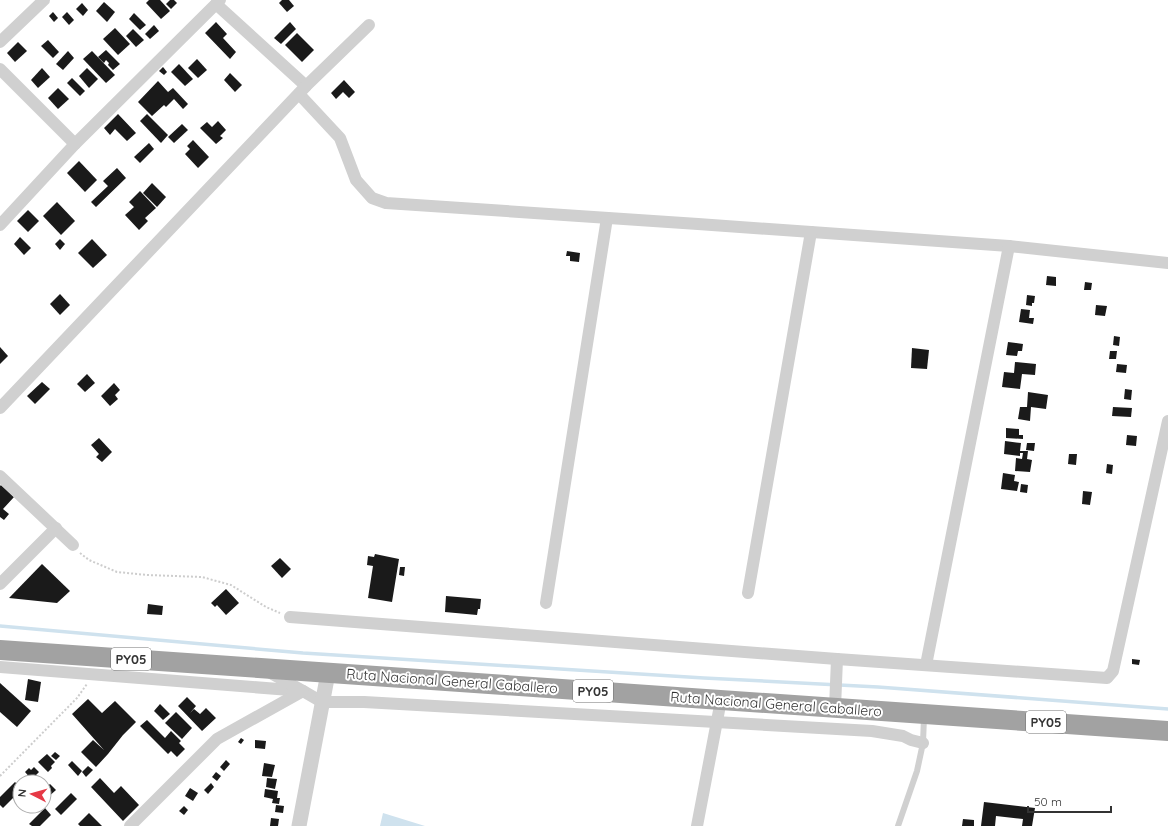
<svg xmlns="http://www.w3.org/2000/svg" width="1168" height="826" viewBox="0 0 1168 826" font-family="Quicksand,sans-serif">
<rect width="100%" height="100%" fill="#fff"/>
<path fill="#cfe2ee" d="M383 813 425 826H380Z"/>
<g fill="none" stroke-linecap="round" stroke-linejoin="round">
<path stroke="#cfe2ee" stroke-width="3.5" d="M0 626 303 653 704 678 878 687 1168 709"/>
</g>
<g fill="#1a1a1a">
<path d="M149 0H160L170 11 161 19 146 3Z"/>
<path d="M170 0H174L177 3 171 9 166 4Z"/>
<path d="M282 0H289L294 6 287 12 279 3Z"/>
<path d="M104 2 115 12 107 22 96 11Z"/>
<path d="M82 3 88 10 83 16 76 9Z"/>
<path d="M53 12 58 18 54 22 49 16Z"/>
<path d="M67 12 74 20 69 25 62 17Z"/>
<path d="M134 13 146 25 140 30 129 19Z"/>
<path d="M216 22 227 34 223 38 236 52 230 59 205 33Z"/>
<path d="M290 22 296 29 281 44 274 38Z"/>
<path d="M154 25 159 31 150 39 145 34Z"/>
<path d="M115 28 130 44 118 55 103 39Z"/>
<path d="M133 29 144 40 136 47 126 36Z"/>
<path d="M297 33 314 50 302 62 285 45Z"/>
<path d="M48 40 59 52 53 58 41 46Z"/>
<path d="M18 42 27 51 15 62 7 53Z"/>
<path d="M106 50 120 64 113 70 108 65 109 63 106 60 104 63 98 57Z"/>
<path d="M68 51 74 58 63 70 56 64Z"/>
<path d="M92 51 115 75 106 83 83 59Z"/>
<path d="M197 59 207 70 198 78 188 68Z"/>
<path d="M179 64 193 79 185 86 171 72Z"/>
<path d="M163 67 167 72 164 75 159 71Z"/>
<path d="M42 68 50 77 38 88 31 80Z"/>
<path d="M87 68 98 79 89 88 79 76Z"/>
<path d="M230 73 242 85 235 92 224 80Z"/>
<path d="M72 78 85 91 80 96 67 83Z"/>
<path d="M344 80 355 92 349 98 343 92 336 99 331 93Z"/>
<path d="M158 81 168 92 173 88 188 104 183 109 174 99 166 107 164 105 152 116 138 102Z"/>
<path d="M58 88 69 99 58 109 48 98Z"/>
<path d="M118 114 136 133 127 141 115 129 110 135 104 128Z"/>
<path d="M147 114 168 135 161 143 140 121Z"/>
<path d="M218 121 226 130 220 136 223 138 216 144 200 128 207 122 212 127Z"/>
<path d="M182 124 188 130 174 143 168 137Z"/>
<path d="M193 140 209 157 198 168 185 154 190 149 187 146Z"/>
<path d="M149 143 154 149 140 163 134 157Z"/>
<path d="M79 161 97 180 85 192 67 173Z"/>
<path d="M117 168 126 178 96 207 91 202 108 186 103 181Z"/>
<path d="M152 183 166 197 157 207 143 193Z"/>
<path d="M140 191 156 208 145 218 148 221 139 230 125 215 134 207 129 202Z"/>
<path d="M57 202 75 221 61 235 43 216Z"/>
<path d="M28 210 39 221 28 232 17 221Z"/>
<path d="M20 237 31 248 24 255 14 244Z"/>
<path d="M60 239 65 244 60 250 55 244Z"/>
<path d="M92 239 107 255 93 268 78 253Z"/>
<path d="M567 251 580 253 579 262 570 261V256H566Z"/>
<path d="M1047 276 1056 277V286L1046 285Z"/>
<path d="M1085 282 1092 283 1091 290H1084Z"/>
<path d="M60 294 70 305 60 315 50 304Z"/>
<path d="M1027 295 1035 296 1034 303H1032V306L1026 305Z"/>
<path d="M1096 305 1107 306 1105 316 1095 315Z"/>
<path d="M1021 309 1030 310 1029 318H1034L1033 324 1019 322Z"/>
<path d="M1114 336 1120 337 1119 346 1113 345Z"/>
<path d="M1008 342 1023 344 1022 351H1018L1017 356 1006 355Z"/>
<path d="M0 347 8 356 0 364Z"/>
<path d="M912 348 929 350 927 369 911 368Z"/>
<path d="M1110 351H1117L1116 359H1109Z"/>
<path d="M1015 362 1036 364 1035 375 1022 374 1020 389 1002 387 1004 372 1014 373Z"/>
<path d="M1117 364 1127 365 1126 373 1116 372Z"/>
<path d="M87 374 95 383 85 392 77 384Z"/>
<path d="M42 382 50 389 35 404 27 396Z"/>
<path d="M114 383 120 390 115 395 118 399 110 406 101 396Z"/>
<path d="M1125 389 1132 390 1131 400 1124 399Z"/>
<path d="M1028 392 1048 395 1046 409 1031 407 1030 421 1018 419 1020 407H1027Z"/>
<path d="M1113 407 1132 408 1131 417 1112 416Z"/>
<path d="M1006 428 1019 429V435H1023V439L1006 438Z"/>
<path d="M1127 435 1137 436 1136 446 1126 445Z"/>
<path d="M99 438 112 452 102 462 96 457 99 454 91 445Z"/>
<path d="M1005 441 1021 443 1020 451H1028L1027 459 1032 460 1030 472 1015 471 1016 458 1022 459 1023 453H1020V456L1004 454Z"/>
<path d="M1027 443H1035L1034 451 1026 450Z"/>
<path d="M1069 454H1077L1076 465 1068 464Z"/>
<path d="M1107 464 1113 465 1112 474 1106 473Z"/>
<path d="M1003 473 1015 475 1014 481 1019 482 1017 491 1001 489Z"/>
<path d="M1021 484 1028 485 1027 493 1020 492Z"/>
<path d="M1 485 14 497 3 509 9 514 4 520 0 517V486Z"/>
<path d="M1083 491 1092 492 1090 505 1082 504Z"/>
<path d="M375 554 399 559 392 602 368 598 373 566 367 565 368 556 374 557Z"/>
<path d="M280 558 291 569 282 578 271 566Z"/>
<path d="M42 564 70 591 57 603 9 598Z"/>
<path d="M400 567H405L404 576 399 575Z"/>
<path d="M226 589 239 603 226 615 217 605 215 607 211 603Z"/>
<path d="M446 596 481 599 480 609H478L477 615 445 612Z"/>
<path d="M148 604 163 606 162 615 147 614Z"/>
<path d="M1132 659 1140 660 1139 665 1132 664Z"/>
<path d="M28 679 41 682 38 702 25 700Z"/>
<path d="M0 683 31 711 17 727 0 712Z"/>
<path d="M187 697 196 706 190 713 194 709 200 714 206 708 216 718 202 731 178 706Z"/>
<path d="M88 699 102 713 115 701 136 722 123 735 108 754 96 767 81 752 93 740 104 750 72 714Z"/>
<path d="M160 704 170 714 163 720 154 711Z"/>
<path d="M176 712 192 728 182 739 165 723Z"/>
<path d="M147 720 165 738 171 731 181 741 179 743 185 749 177 757 171 751 168 754 140 726Z"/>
<path d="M241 738 244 740 241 744 238 742Z"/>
<path d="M255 740 266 741 265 749 255 748Z"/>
<path d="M55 752 60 756 56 760 51 756Z"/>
<path d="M47 754 55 762 51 766 52 768 48 772 38 762Z"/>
<path d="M226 760 230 764 224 771 220 767Z"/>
<path d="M72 761 82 771 78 776 68 765Z"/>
<path d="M264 763 275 765 272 777 262 776Z"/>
<path d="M88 766 93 770 86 777 82 772Z"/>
<path d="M34 767 39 772 36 775 37 777 33 781 25 772 29 768 31 770Z"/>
<path d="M216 772 221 776 217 781 212 777Z"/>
<path d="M100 778 114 793 121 786 139 805 123 821 91 787Z"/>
<path d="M267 778 277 779 275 789 266 787Z"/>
<path d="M15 782 20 787V791L3 808 0 805V797Z"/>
<path d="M211 783 214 787 208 794 204 790Z"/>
<path d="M50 784 56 790 47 798 44 795V789Z"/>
<path d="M190 788 198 793 193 801 185 796Z"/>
<path d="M265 789 278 791 277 798H280L279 804 272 803 273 799 264 797Z"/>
<path d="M71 793 77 799 61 815 55 809Z"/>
<path d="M984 802 1035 808 1032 826H1022L1023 819 996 816 995 826H981Z"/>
<path d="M276 805 284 806 283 813 275 812Z"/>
<path d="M28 806H37L38 807 33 812Z"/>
<path d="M184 806 188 810 184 815 179 811Z"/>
<path d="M45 808 51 815 40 826H32L29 824Z"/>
<path d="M89 813 102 826H80L78 824Z"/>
<path d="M271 818 279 819 278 826H270Z"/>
<path d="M963 819 974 820V826H962Z"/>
</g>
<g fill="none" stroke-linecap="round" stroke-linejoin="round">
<g stroke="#cdcdcd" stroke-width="2" stroke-dasharray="2 2" stroke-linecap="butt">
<path d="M80 553 89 560 117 572 147 575 202 577 231 585 266 607 280 613"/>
<path d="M0 776 77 698 87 684"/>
</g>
<path stroke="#d0d0d0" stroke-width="6" d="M898 826 917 771 923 743 924 717"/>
<g stroke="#d0d0d0" stroke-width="12">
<path d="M216 4 306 86"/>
<path d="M0 42 44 0"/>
<path d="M0 69 75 144"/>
<path d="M299 94 340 138 356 180 372 198 386 203 698 224 1009 246 1168 263"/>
<path d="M0 225 75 144 220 0"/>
<path d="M0 408 306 86 369 25"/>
<path d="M0 476 73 545"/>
<path d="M0 584 56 528"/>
<path d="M748 593 811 232"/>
<path d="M546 603 607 218"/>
<path d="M290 617 837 659 1107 678 1113 671 1168 421"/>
<path d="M926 665 1009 246"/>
<path d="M0 667 303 691 322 702H364L872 731 903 736 911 740 923 743"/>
<path d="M835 708 837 659"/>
<path d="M130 826 217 739 303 691 269 672"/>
<path d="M697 826 721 700"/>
</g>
<path stroke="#d0d0d0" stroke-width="15" d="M299 826 328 673"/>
<path stroke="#a2a2a2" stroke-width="20" d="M0 650 1168 731"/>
</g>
<g text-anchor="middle" stroke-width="4" stroke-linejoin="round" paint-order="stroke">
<g fill="#fff" stroke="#707070" stroke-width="1">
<rect x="111" y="648" width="40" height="22" rx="3"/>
<rect x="573" y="680" width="40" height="22" rx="3"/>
<rect x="1026" y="711" width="40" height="22" rx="3"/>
</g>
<g font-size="13" font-weight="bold" fill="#333">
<text x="131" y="664">PY05</text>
<text x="593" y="696">PY05</text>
<text x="1046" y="727">PY05</text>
</g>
<g font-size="14" fill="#333" stroke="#fff">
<text transform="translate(452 681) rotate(4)" y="5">Ruta Nacional General Caballero</text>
<text transform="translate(776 704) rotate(4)" y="5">Ruta Nacional General Caballero</text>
</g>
</g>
<g transform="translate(32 794) rotate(276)"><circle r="19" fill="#ffffff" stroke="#adadad"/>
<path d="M0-3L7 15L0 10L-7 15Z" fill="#e63946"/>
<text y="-6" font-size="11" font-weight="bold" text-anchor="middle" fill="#333333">N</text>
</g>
<path d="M1028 806v6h83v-6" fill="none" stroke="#333333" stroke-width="2"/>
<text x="1034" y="806" font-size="12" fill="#333333" stroke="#ffffff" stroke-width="3" paint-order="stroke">50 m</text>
</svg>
